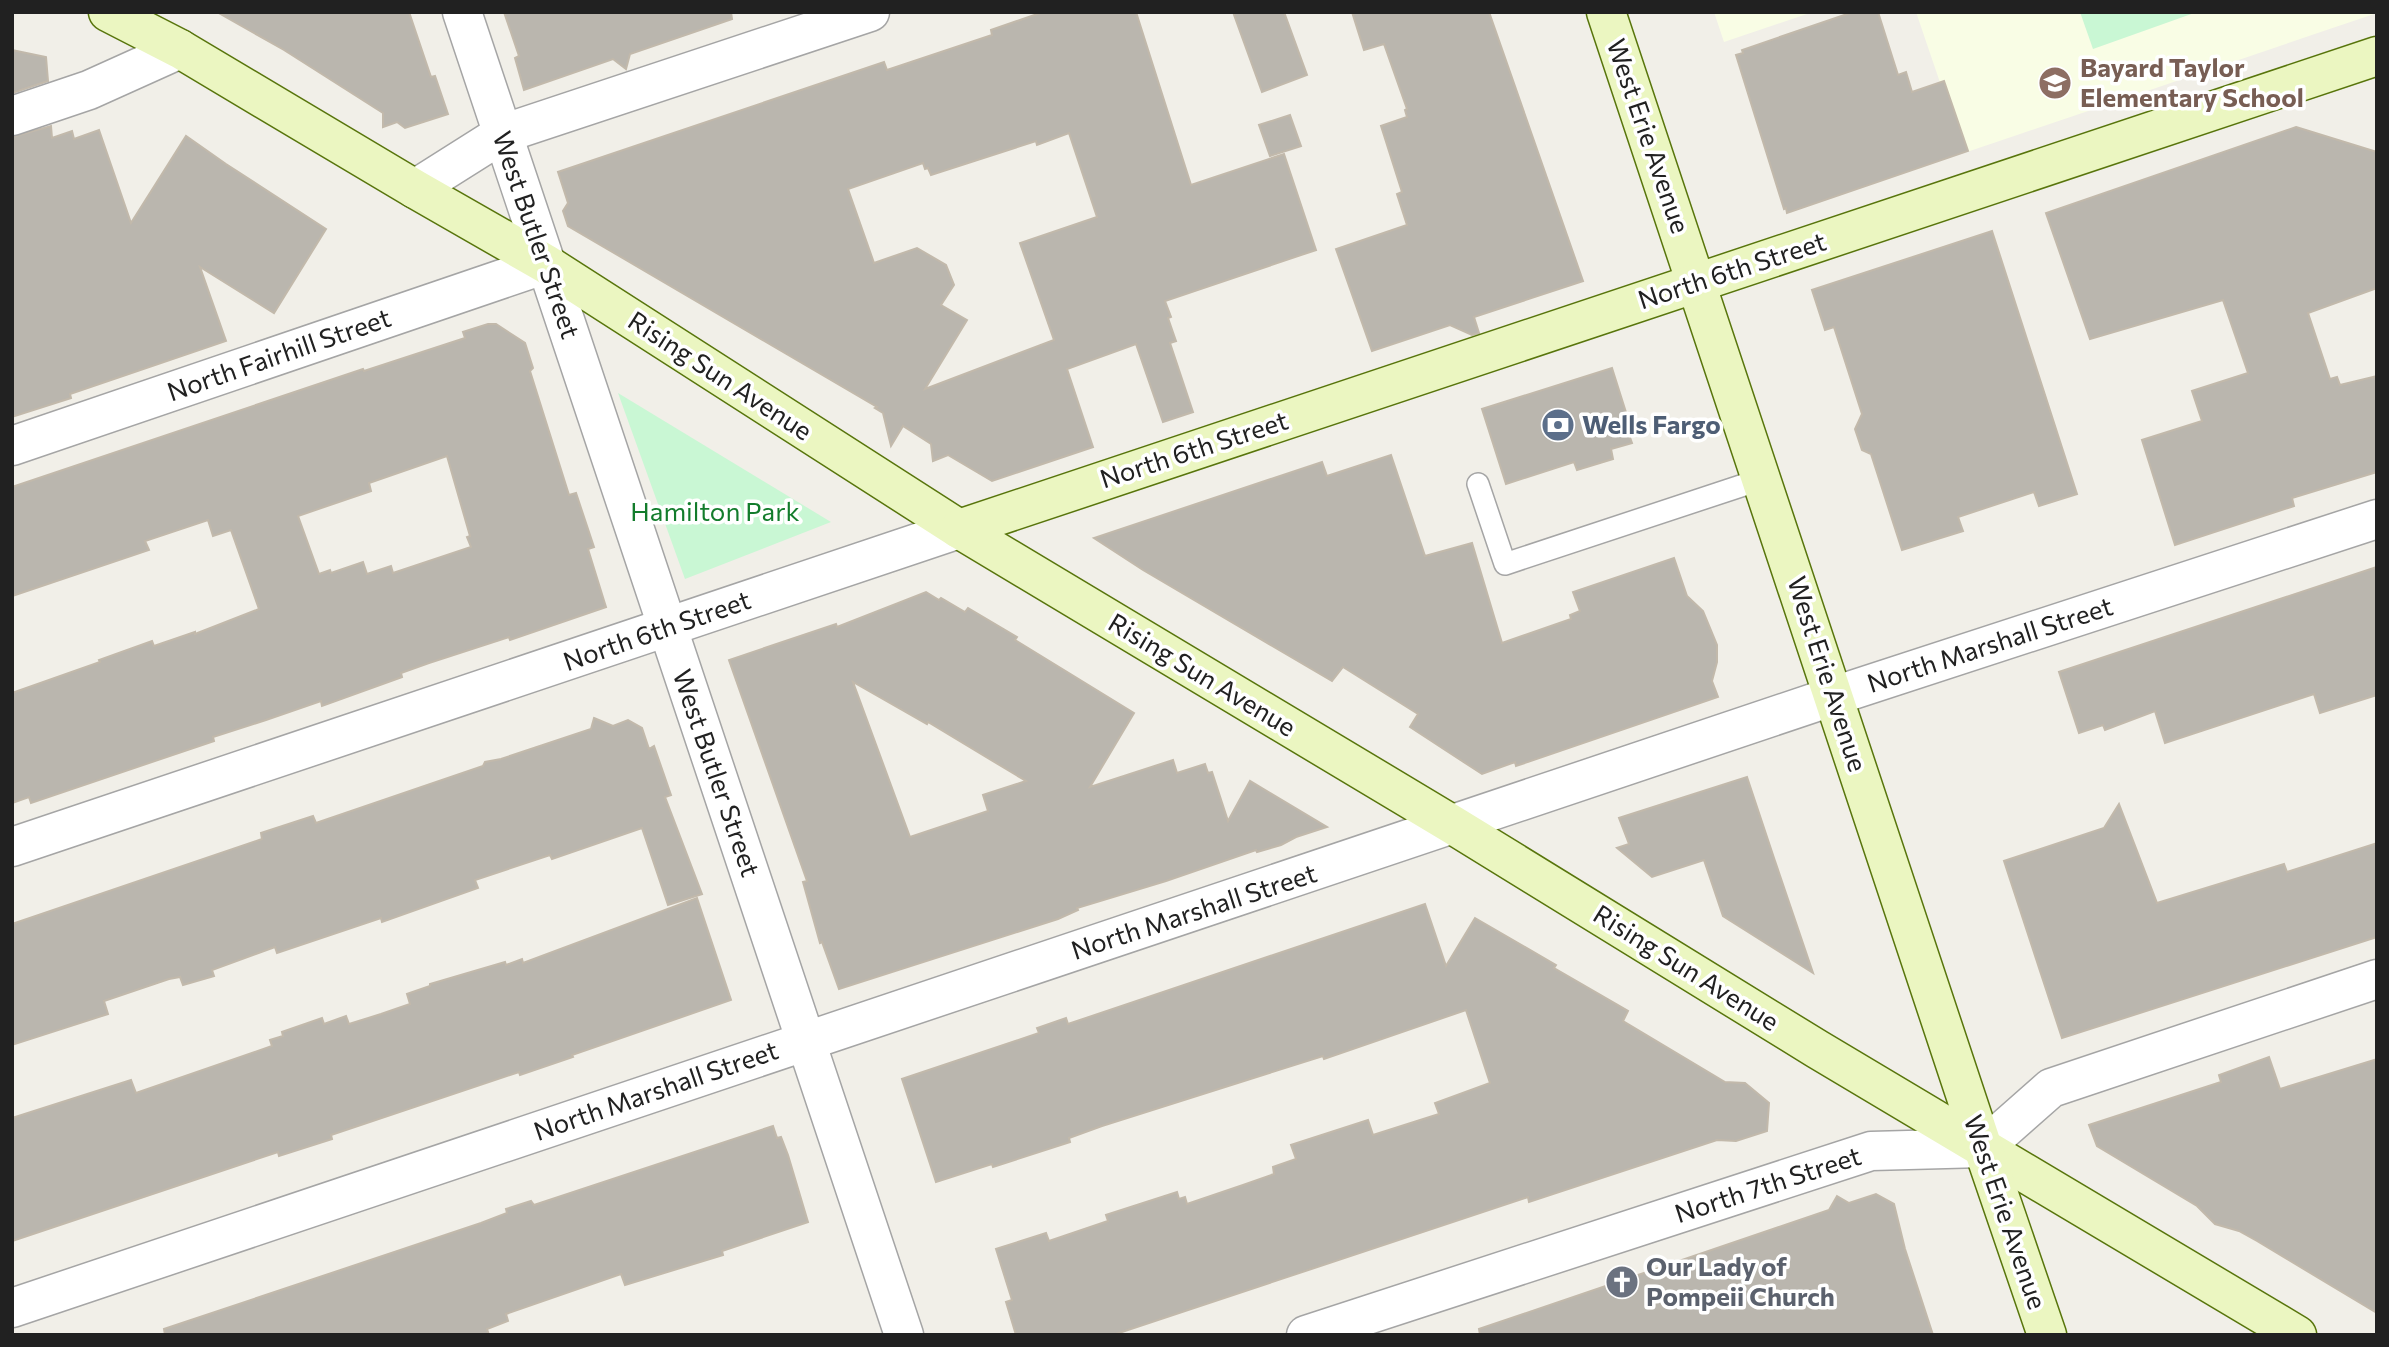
<svg xmlns="http://www.w3.org/2000/svg" width="2389" height="1347" viewBox="0 0 2389 1347" font-family="Commissioner,sans-serif">
<rect width="100%" height="100%" fill="#f1efe8"/>
<g fill="#f9fde5">
<path d="M1714 12H1813L1724 42Z"/>
<path d="M1916 12H2377V13L1964 153Z"/>
</g>
<g fill="#c9f7d4">
<path d="M2080 12H2197L2093 49Z"/>
<path d="M618 393 831 522 685 579Z"/>
</g>
<g fill="#bab6ae" stroke="#c2b9ab" stroke-width="2" fill-rule="evenodd">
<path d="M217 12H409L431 77 435 76 448 114 405 128 397 122 383 127V113L284 50Z"/>
<path d="M504 12H731L732 19 630 54 626 69 613 59 524 90 515 58 519 56Z"/>
<path d="M1043 12H1136L1191 185 1284 154 1316 250 1165 301 1171 317 1168 318 1176 341 1170 343 1193 412 1163 422 1136 344 1067 369 1093 447 992 481 948 455 933 461 931 444 903 426 891 446 883 413 875 408 877 407 568 226 563 211 568 203 558 172 884 62 887 70 992 35 991 30ZM1069 133 1097 217 1020 243 1054 340 925 389 967 320 941 305 954 285 946 265 917 248 874 263 848 189 923 163 925 169 928 168 931 175 1036 141 1037 145Z"/>
<path d="M1233 12H1284L1307 75 1262 92Z"/>
<path d="M1352 12H1489L1583 281 1474 317 1479 333 1472 335 1450 325 1372 351 1336 249 1407 225 1397 194 1402 192 1381 126 1407 117 1405 110 1407 109 1384 44 1364 50Z"/>
<path d="M1853 12H1878L1898 75 1906 72 1912 92 1944 81 1968 151 1787 213 1786 208 1784 209 1736 55 1743 53 1742 50Z"/>
<path d="M12 50 46 57 48 81 12 93Z"/>
<path d="M1290 115 1301 146 1270 156 1259 125Z"/>
<path d="M51 126 52 138 72 131 74 139 99 130 131 223 186 136 226 164 326 229 274 313 200 267 226 341 70 394 71 398 12 417V137Z"/>
<path d="M2296 127 2377 152V288L2308 313 2330 379 2337 377 2340 385 2377 376V472L2292 498 2294 506 2175 545 2142 440 2202 421 2192 391 2248 373 2223 300 2090 339 2046 213Z"/>
<path d="M1992 231 2077 494 2039 506 2034 492 1958 517 1963 531 1902 550 1871 454 1862 450 1855 429 1862 414 1834 327 1825 330 1812 290Z"/>
<path d="M488 324H496L525 343 533 368 530 371 569 495 576 493 594 547 588 549 606 607 510 640 509 637 429 663 401 673 402 677 322 706 321 701 266 720 213 737 214 741 31 803 29 797 12 803V693L100 662 99 660 152 641 154 646 195 632V634L259 609 231 530 213 536 208 520 145 541 149 550 12 596V487L363 369 364 371 465 338 463 332ZM447 456 470 536 467 537 471 547 393 573 391 566 367 574 363 562 331 573 330 570 319 574 298 516 371 491 369 483Z"/>
<path d="M1612 368 1630 425 1626 426 1632 443 1611 449 1613 459 1577 470 1574 462 1506 484 1482 409Z"/>
<path d="M1391 455 1425 556 1472 543 1502 643 1571 619 1570 615 1580 611 1573 592 1674 558 1687 596 1703 611 1717 645V662L1712 681 1718 697 1516 766 1515 762 1482 774 1410 727 1418 714 1343 667 1332 681 1143 570 1094 538 1322 462 1327 476Z"/>
<path d="M2377 567V695L2320 713 2314 694 2165 743 2155 711 2105 730 2103 725 2079 733 2059 672Z"/>
<path d="M926 592 939 600 941 598 965 612 968 608 1017 637 1015 640 1134 713 1090 787 1173 760 1177 773 1205 764 1208 773 1212 772 1228 821 1250 781 1327 827 1296 837 1281 845 1257 852 1256 850 1166 881 1077 908 1078 910 1058 919 839 989 822 942 820 943 803 882 807 881 729 660 836 624 837 627ZM853 682 927 724 928 722 1026 781 983 795 988 811 910 837Z"/>
<path d="M594 718 613 726 628 720 642 728 649 749 654 746 671 795 665 797 702 894 668 905 642 828 552 859 550 855 475 880 478 888 382 922 381 918 277 953 275 947 212 970 214 976 183 985 180 977 169 979 104 1001 108 1014 12 1045V924L262 839 261 833 313 816 316 823 483 766 485 762 501 759 591 729Z"/>
<path d="M1747 777 1774 858 1813 973 1723 916 1704 860 1652 877 1617 848 1629 844 1619 818Z"/>
<path d="M2119 804 2157 903 2284 864 2287 872 2377 843V937L2062 1038 2004 861 2104 828Z"/>
<path d="M697 898 731 1000 572 1055 573 1057 520 1075 519 1072 331 1135 332 1139 279 1156 278 1152 12 1241V1118L131 1080 136 1093 272 1046 270 1040 283 1036 282 1032 322 1018 324 1024 346 1016 349 1024 381 1014 410 1004 407 994 430 986V984L505 962 506 965 522 959 523 963Z"/>
<path d="M1425 904 1446 966 1475 918 1556 965 1554 968 1628 1011 1623 1021 1725 1082 1745 1083 1769 1103 1767 1131 1736 1141 1717 1140 1529 1202 1528 1197 1113 1335H1016L1006 1302 1012 1300 996 1249 1046 1233 1049 1241 1108 1221 1106 1215 1177 1192 1179 1199 1185 1197 1187 1204 1243 1185 1274 1174 1273 1167 1296 1159 1291 1145 1368 1120 1373 1135 1439 1114 1435 1103 1490 1083 1466 1010 1324 1059 1323 1056 1102 1126 1069 1138 1070 1142 993 1167 992 1164 936 1182 902 1079 1039 1033 1037 1028 1066 1018 1068 1024Z"/>
<path d="M2269 1057 2280 1089 2377 1059V1313L2257 1241 2239 1231 2215 1224 2197 1206 2097 1146 2089 1125 2221 1082 2219 1075Z"/>
<path d="M773 1126 777 1138 781 1137 788 1155 808 1222 722 1251 723 1255 625 1285 621 1274 506 1314 508 1321 487 1329 489 1335H165L164 1329 481 1223 507 1213 506 1209 531 1201 534 1205Z"/>
<path d="M1876 1194 1894 1204 1905 1249 1933 1335H1480L1479 1329 1829 1210 1837 1196 1849 1203Z"/>
</g>
<g fill="none" stroke-linecap="round" stroke-linejoin="round">
<defs>
<path id="lane" d="M1478 484 1505 564 1762 479"/>
<g id="street">
<path d="M462 12 904 1335"/>
<path d="M12 116 89 90 180 49"/>
<path d="M415 189 502 134 870 12"/>
<path d="M12 446 546 264"/>
<path d="M12 847 959 529"/>
<path d="M12 1308 1834 696 2377 519"/>
<path d="M1306 1335 1871 1151 1983 1148 2051 1088 2377 979"/>
</g>
<g id="secondary">
<path d="M108 12 180 49 415 189 546 264 959 529 1453 825 1817 1049 2297 1335"/>
<path d="M1606 12 1983 1148 2047 1335"/>
<path d="M959 529 2377 56"/>
</g>
</defs>
<use href="#lane" stroke="#a5a5a5" stroke-width="24"/>
<use href="#street" stroke="#a5a5a5" stroke-width="41"/>
<use href="#secondary" stroke="#58750c" stroke-width="41"/>
<use href="#lane" stroke="#fff" stroke-width="21"/>
<use href="#street" stroke="#fff" stroke-width="38"/>
<use href="#secondary" stroke="#ebf6c1" stroke-width="38"/>
</g>
<defs>
<symbol id="school-disc" viewBox="-11 -11 22 22"><circle r="9.5" fill="#8d6e63" stroke="#fff"/><path d="M0-5L7-2L0 1L-7-2ZM-4 1L0 2.5L4 1V4Q0 6-4 4Z" fill="#fff"/></symbol>
<symbol id="bank-disc" viewBox="-11 -11 22 22"><circle r="9.5" fill="#5c6f8a" stroke="#fff"/><path d="M-6-4H6V4H-6ZM0-2.3a2.3 2.3 0 1 0 0 4.6a2.3 2.3 0 1 0 0-4.6Z" fill="#fff"/></symbol>
<symbol id="church-disc" viewBox="-11 -11 22 22"><circle r="9.5" fill="#6b7280" stroke="#fff"/><path d="M-1.2-6h2.4v3.5h3.3v2.4h-3.3V6h-2.4V-.1h-3.3v-2.4h3.3Z" fill="#fff"/></symbol>
</defs>
<g fill-rule="evenodd">
<use href="#school-disc" x="2036" y="64" width="38" height="38"/>
<use href="#bank-disc" x="1539" y="406" width="38" height="38"/>
<use href="#church-disc" x="1603" y="1263" width="38" height="38"/>
</g>
<g text-anchor="middle" stroke-width="7" stroke-linejoin="round" paint-order="stroke">
<g font-size="26" font-weight="bold" fill="#785e54" stroke="#fff" text-anchor="start">
<text x="2080" y="77">Bayard Taylor<tspan x="2080" dy="30">Elementary School</tspan></text>
</g>
<g font-size="26" fill="#212121" stroke="#fff">
<text transform="translate(1648 136) rotate(71)" y="9">West Erie Avenue</text>
<text transform="translate(536 235) rotate(71)" y="9">West Butler Street</text>
<text transform="translate(1732 271) rotate(-18)" y="9">North 6th Street</text>
<text transform="translate(279 355) rotate(-19)" y="9">North Fairhill Street</text>
<text transform="translate(720 376) rotate(33)" y="9">Rising Sun Avenue</text>
<text transform="translate(1194 450) rotate(-18)" y="9">North 6th Street</text>
<text transform="translate(657 631) rotate(-19)" y="9">North 6th Street</text>
<text transform="translate(1990 645) rotate(-18)" y="9">North Marshall Street</text>
<text transform="translate(1827 674) rotate(72)" y="9">West Erie Avenue</text>
<text transform="translate(1202 675) rotate(31)" y="9">Rising Sun Avenue</text>
<text transform="translate(716 773) rotate(71)" y="9">West Butler Street</text>
<text transform="translate(1194 912) rotate(-18)" y="9">North Marshall Street</text>
<text transform="translate(1686 968) rotate(32)" y="9">Rising Sun Avenue</text>
<text transform="translate(656 1091) rotate(-19)" y="9">North Marshall Street</text>
<text transform="translate(1768 1185) rotate(-18)" y="9">North 7th Street</text>
<text transform="translate(2005 1212) rotate(71)" y="9">West Erie Avenue</text>
</g>
<g font-size="26" font-weight="bold" fill="#4e5e75" stroke="#fff" text-anchor="start">
<text x="1582" y="434">Wells Fargo</text>
</g>
<g font-size="26" fill="#137c2c" stroke="#fff">
<text x="715" y="521">Hamilton Park</text>
</g>
<g font-size="26" font-weight="bold" fill="#5b616d" stroke="#fff" text-anchor="start">
<text x="1646" y="1276">Our Lady of<tspan x="1646" dy="30">Pompeii Church</tspan></text>
</g>
</g>
<rect width="2389" height="1347" fill="none" stroke="#212121" stroke-width="28"/>
</svg>
